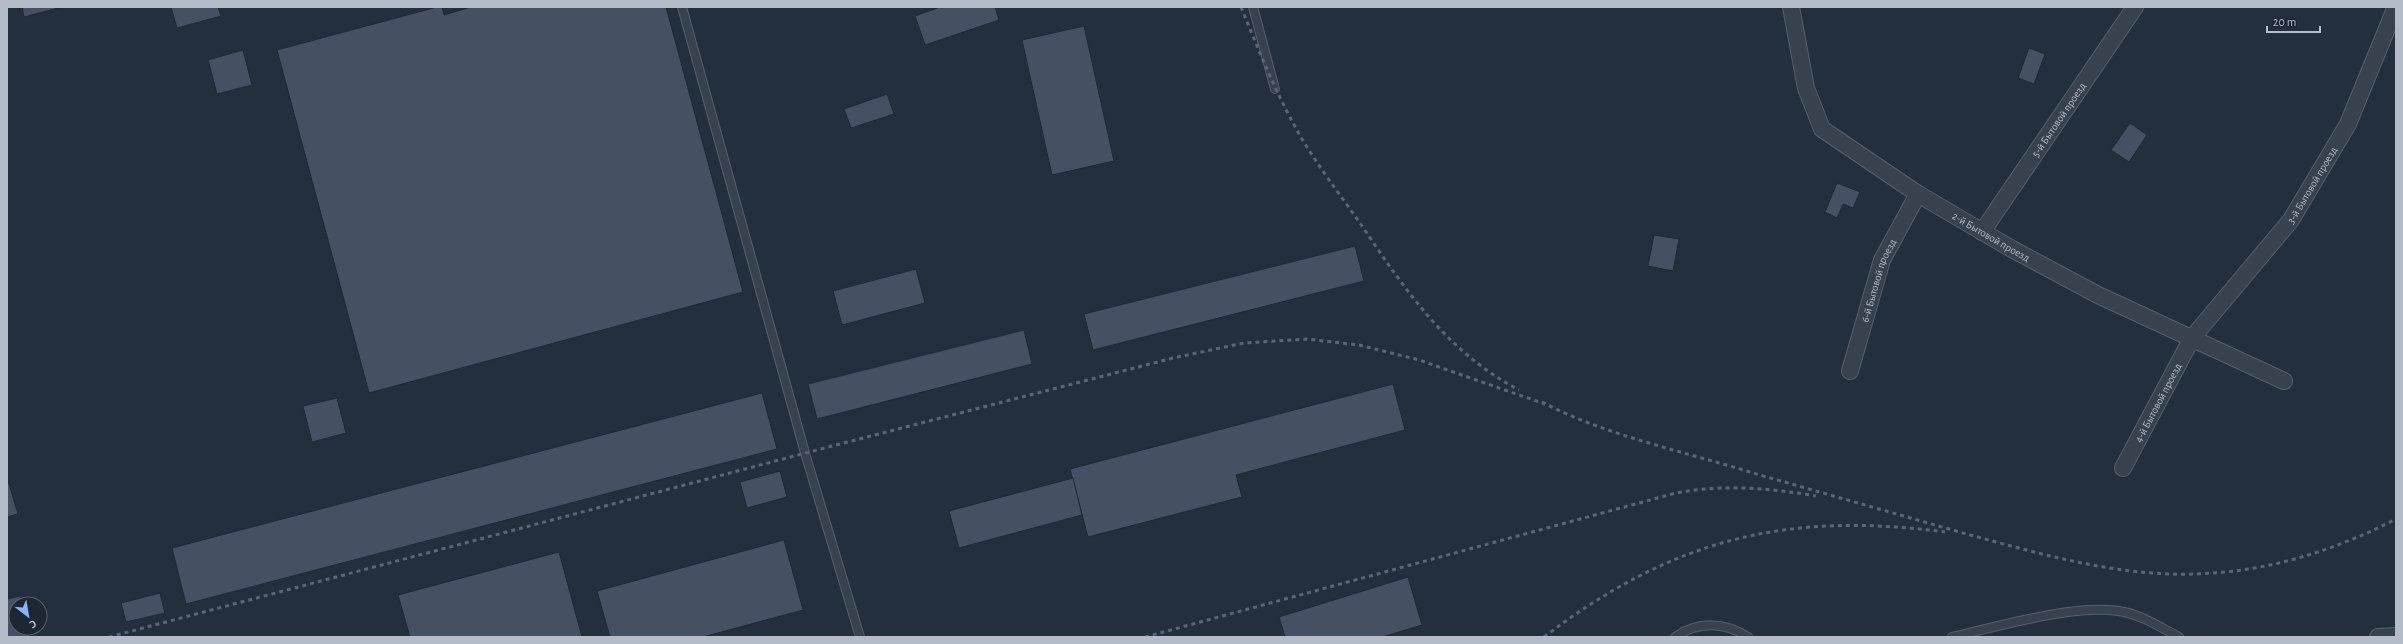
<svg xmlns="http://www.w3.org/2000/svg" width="2403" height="644" viewBox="0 0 2403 644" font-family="'Alegreya Sans',sans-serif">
<rect width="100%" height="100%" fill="#242f3e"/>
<g fill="#455162" stroke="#1f2835">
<path d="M22 7H62L24 17Z"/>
<path d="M171 7H218L221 16 177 28Z"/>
<path d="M437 7H442L444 15 471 7H666L743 292 369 393 277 50Z"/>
<path d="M940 7H995L999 20 925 45 915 16Z"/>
<path d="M1084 26 1114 161 1052 175 1022 40Z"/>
<path d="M2029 48 2045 54 2034 84 2018 78Z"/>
<path d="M243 50 252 85 217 94 208 60Z"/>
<path d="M887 94 894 114 851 128 844 109Z"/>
<path d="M2130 123 2147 135 2129 162 2111 150Z"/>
<path d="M1837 183 1860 192 1853 208 1843 204 1837 218 1825 212Z"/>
<path d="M1654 235 1679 239 1673 271 1648 266Z"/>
<path d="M1355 246 1364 281 1093 350 1084 314Z"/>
<path d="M916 269 925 303 842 325 833 291Z"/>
<path d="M1024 330 1032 364 817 419 808 384Z"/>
<path d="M1393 384 1405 430 1236 475 1242 497 1088 537 1070 469Z"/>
<path d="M762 393 777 449 186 604 172 548Z"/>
<path d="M337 398 346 433 312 442 303 406Z"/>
<path d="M780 471 787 497 747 508 740 482Z"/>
<path d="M7 477 18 514 7 517Z"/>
<path d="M1073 478 1082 515 959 548 949 511Z"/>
<path d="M784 540 803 610 703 637H610L597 591Z"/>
<path d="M559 552 582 637H410L398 595Z"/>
<path d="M1408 577 1422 625 1382 637H1285L1279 617Z"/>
<path d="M160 593 165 613 126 622 121 603Z"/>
<path d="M20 596 22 604H16V628H28L30 637H7V599Z"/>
</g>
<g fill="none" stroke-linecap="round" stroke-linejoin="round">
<defs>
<g id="lane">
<path d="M682 7 805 453 860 637"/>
<path d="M1253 7 1275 89"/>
<path d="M1675 637C1698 621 1725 622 1748 637"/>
<path d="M1952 637C1997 627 2079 602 2124 612 2143 616 2162 628 2179 637"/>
</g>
<g id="street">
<path id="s1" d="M1791 7 1806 88 1822 129 1918 194 2012 249 2098 295 2284 381"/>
<path id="s2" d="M1982 232 2135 7"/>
<path id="s3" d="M1850 371 1882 260 1918 194"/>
<path id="s4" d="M2123 468 2192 338 2291 220 2348 124 2395 9"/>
<path d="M2378 637 2396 636"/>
</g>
</defs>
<use href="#lane" stroke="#565f6c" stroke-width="10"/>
<use href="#street" stroke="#565f6c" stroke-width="18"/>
<use href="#lane" stroke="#38414e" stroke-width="8"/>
<use href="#street" stroke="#38414e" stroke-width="16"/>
<g stroke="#5a6575" stroke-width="3" stroke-dasharray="4 4" stroke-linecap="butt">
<path d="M1241 7C1259 51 1278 98 1302 139 1320 169 1342 197 1362 226 1406 291 1447 352 1519 390"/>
<path d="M1542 402C1604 435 1686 452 1753 473 1823 493 1893 513 1963 533 2044 555 2128 580 2213 573 2276 569 2340 548 2396 519"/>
<path d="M109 637 836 445 1173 358 1244 343 1306 339 1359 345 1419 360 1545 404"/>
<path d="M1145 637 1676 493C1724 484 1769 488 1816 496"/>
<path d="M1544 637C1673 539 1786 511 1945 532"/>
</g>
</g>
<g text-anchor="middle" stroke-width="3" stroke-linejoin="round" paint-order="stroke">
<g font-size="11" fill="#b4bcc9" stroke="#1d2633">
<text dy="4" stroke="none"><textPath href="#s2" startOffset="136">5-й Бытовой проезд</textPath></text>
<text dy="4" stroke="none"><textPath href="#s4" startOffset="342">3-й Бытовой проезд</textPath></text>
<text dy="4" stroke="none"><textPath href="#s1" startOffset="327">2-й Бытовой проезд</textPath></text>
<text dy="4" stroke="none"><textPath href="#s3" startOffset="95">6-й Бытовой проезд</textPath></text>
<text dy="4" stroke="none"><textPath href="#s4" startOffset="74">4-й Бытовой проезд</textPath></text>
</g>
</g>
<rect width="2403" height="644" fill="none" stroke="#b4bcc9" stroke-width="16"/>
<g transform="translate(28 616) rotate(149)"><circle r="19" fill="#1d2633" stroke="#59626f"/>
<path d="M0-3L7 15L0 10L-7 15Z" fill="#8ab4f8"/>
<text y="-6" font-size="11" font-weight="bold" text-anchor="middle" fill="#b4bcc9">С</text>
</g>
<path d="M2267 26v6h53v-6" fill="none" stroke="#b4bcc9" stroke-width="2"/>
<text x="2273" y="26" font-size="12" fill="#b4bcc9" stroke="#1d2633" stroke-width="3" paint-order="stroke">20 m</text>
</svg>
